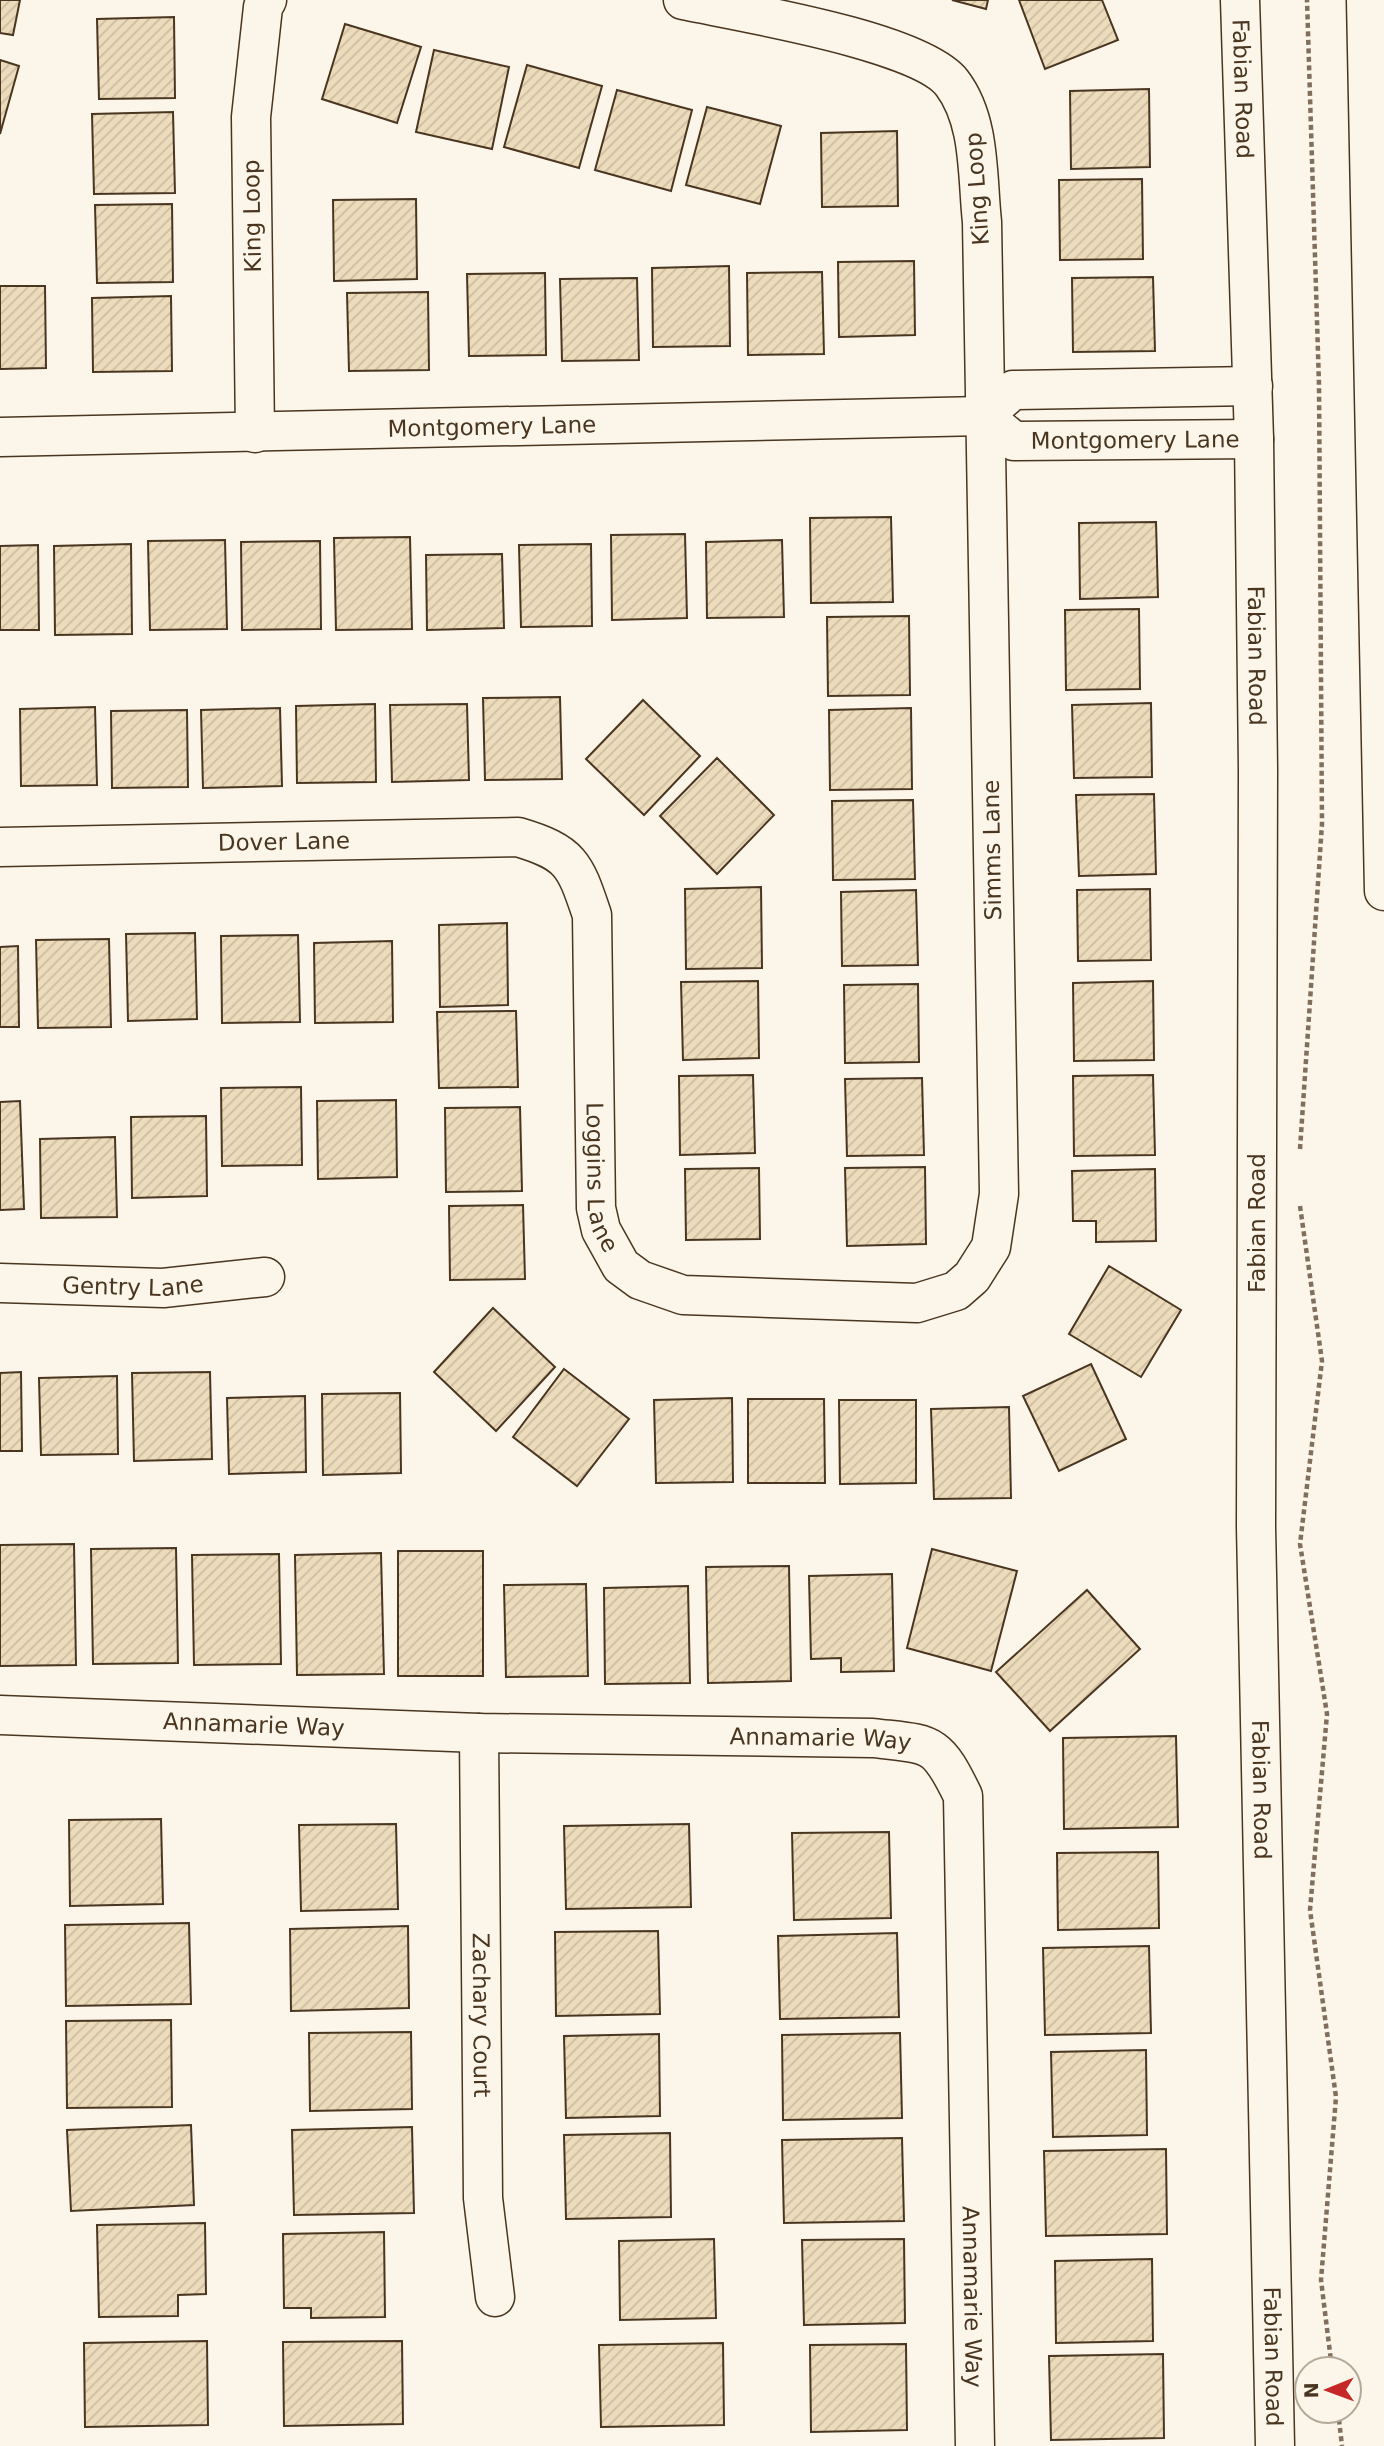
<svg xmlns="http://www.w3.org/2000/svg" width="1384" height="2446" viewBox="0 0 1384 2446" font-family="'DejaVu Sans',sans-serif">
<defs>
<pattern id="building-hatch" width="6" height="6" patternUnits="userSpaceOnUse" patternTransform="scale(1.75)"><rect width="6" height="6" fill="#ecdcbc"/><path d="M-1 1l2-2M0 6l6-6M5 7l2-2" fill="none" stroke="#ccbda1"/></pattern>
</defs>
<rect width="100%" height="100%" fill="#fbf6e9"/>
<g fill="url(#building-hatch)" stroke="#4a3520" stroke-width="2">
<path d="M0 0H20L13 35 0 33Z"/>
<path d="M952 0H988L986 9Z"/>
<path d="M1019 0H1102L1118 40 1045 69Z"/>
<path d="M174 17 175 98 99 99 97 19Z"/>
<path d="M345 24 421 47 397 123 322 99Z"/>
<path d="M434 50 509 67 492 149 416 132Z"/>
<path d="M0 60 19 66 0 134Z"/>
<path d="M527 65 602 86 579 168 504 147Z"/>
<path d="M1149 89 1150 167 1071 169 1070 91Z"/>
<path d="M617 90 692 110 671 191 595 170Z"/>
<path d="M707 107 781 126 760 204 686 185Z"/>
<path d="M173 112 175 193 94 194 92 114Z"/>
<path d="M897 131 898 206 822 207 821 133Z"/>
<path d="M1142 179 1143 259 1060 260 1059 180Z"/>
<path d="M416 199 417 279 334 281 333 200Z"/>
<path d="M172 204 173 282 97 283 95 205Z"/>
<path d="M914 261 915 335 839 337 838 262Z"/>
<path d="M729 266 730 346 653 347 652 268Z"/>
<path d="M822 272 824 354 748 355 747 273Z"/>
<path d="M545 273 546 355 469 356 467 274Z"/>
<path d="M1153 277 1155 351 1073 352 1072 278Z"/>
<path d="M637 278 639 360 562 361 560 279Z"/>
<path d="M0 286H45L46 368 0 369Z"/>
<path d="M428 292 429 370 349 371 347 293Z"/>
<path d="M171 296 172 371 93 372 92 298Z"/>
<path d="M891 517 893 602 811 603 810 518Z"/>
<path d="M1156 522 1158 597 1080 599 1079 523Z"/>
<path d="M685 534 687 618 612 620 611 535Z"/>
<path d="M410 537 412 629 336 630 334 538Z"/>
<path d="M225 540 227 629 150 630 148 541Z"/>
<path d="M782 540 784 617 707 618 706 542Z"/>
<path d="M320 541 321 629 242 630 241 542Z"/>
<path d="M131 544 132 634 55 635 54 546Z"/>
<path d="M591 544 592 626 521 627 519 545Z"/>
<path d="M38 545 39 630H0V546Z"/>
<path d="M502 554 504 628 427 630 426 555Z"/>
<path d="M1139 609 1140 689 1066 690 1065 610Z"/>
<path d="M909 616 910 695 828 696 827 617Z"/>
<path d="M560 697 562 779 485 780 483 698Z"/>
<path d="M643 700 700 756 644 815 586 759Z"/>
<path d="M1151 703 1152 777 1074 778 1072 705Z"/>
<path d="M375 704 376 782 297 783 296 706Z"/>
<path d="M467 704 469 780 392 782 390 705Z"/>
<path d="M95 707 97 785 21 786 20 709Z"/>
<path d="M280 708 282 786 203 788 201 710Z"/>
<path d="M911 708 912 789 830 790 829 710Z"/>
<path d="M187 710 188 787 112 788 111 711Z"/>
<path d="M717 758 774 815 717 874 660 816Z"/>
<path d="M1154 794 1156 874 1079 876 1076 795Z"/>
<path d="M913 800 915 879 833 880 832 801Z"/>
<path d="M761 887 762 968 686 969 685 889Z"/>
<path d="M1150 889 1151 960 1078 961 1077 890Z"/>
<path d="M916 890 918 965 842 966 841 892Z"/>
<path d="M507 923 508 1005 440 1007 439 925Z"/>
<path d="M195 933 197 1019 128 1021 126 934Z"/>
<path d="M298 935 300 1022 222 1023 221 936Z"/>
<path d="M109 939 111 1027 38 1028 36 940Z"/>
<path d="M392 941 393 1022 315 1023 314 943Z"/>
<path d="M18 946 19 1027H0V947Z"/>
<path d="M758 981 759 1058 683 1060 681 982Z"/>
<path d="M1153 981 1154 1060 1074 1061 1073 983Z"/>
<path d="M918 984 919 1062 845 1063 844 985Z"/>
<path d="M516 1011 518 1087 439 1088 437 1012Z"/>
<path d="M753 1075 755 1153 680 1155 679 1076Z"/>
<path d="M1153 1075 1155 1155 1074 1156 1073 1076Z"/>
<path d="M922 1078 924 1155 847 1156 845 1079Z"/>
<path d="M301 1087 302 1165 222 1166 221 1088Z"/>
<path d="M396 1100 397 1177 318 1179 317 1101Z"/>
<path d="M20 1101 24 1209 0 1210V1102Z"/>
<path d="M520 1107 522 1191 446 1192 445 1108Z"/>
<path d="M206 1116 207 1196 132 1198 131 1117Z"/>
<path d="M115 1137 117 1217 41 1218 40 1139Z"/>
<path d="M925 1167 926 1244 847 1246 845 1168Z"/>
<path d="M759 1168 760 1239 686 1240 685 1169Z"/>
<path d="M1155 1169 1156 1241 1096 1242V1221H1073L1072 1171Z"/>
<path d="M523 1205 525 1279 450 1280 449 1206Z"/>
<path d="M1109 1266 1181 1310 1141 1377 1069 1334Z"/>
<path d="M493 1308 555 1367 496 1431 434 1372Z"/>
<path d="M1091 1364 1126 1439 1059 1471 1023 1396Z"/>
<path d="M564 1369 629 1419 577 1486 513 1437Z"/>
<path d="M21 1372 22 1451H0V1373Z"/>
<path d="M210 1372 212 1459 134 1461 132 1373Z"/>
<path d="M117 1376 118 1454 41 1455 39 1378Z"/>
<path d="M400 1393 401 1473 323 1475 322 1394Z"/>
<path d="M305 1396 306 1472 229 1474 227 1398Z"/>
<path d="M732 1398 733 1482 656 1483 654 1400Z"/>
<path d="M748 1399H824L825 1483H748Z"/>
<path d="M839 1400H916V1483L840 1484Z"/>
<path d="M1009 1407 1011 1498 934 1499 931 1409Z"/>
<path d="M74 1544 76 1665 0 1666V1545Z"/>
<path d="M176 1548 178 1663 93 1664 91 1549Z"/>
<path d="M932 1549 1017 1571 991 1671 907 1648Z"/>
<rect x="398" y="1551" width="85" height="125"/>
<path d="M381 1553 384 1674 297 1675 295 1555Z"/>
<path d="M279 1554 281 1664 194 1665 192 1555Z"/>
<path d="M789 1566 791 1681 708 1683 706 1567Z"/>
<path d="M892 1574 894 1671 841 1672V1658L811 1659 809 1576Z"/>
<path d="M586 1584 588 1676 506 1677 504 1585Z"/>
<path d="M688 1586 690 1683 605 1684 604 1588Z"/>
<path d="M1087 1590 1140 1649 1050 1731 996 1672Z"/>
<path d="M1176 1736 1178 1827 1064 1829 1063 1738Z"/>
<path d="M161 1819 163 1904 70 1906 69 1820Z"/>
<path d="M396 1824 398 1909 301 1911 299 1825Z"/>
<path d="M689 1824 691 1907 566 1909 564 1826Z"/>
<path d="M889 1832 891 1918 794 1920 792 1833Z"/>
<path d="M1158 1852 1159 1928 1058 1930 1057 1853Z"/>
<path d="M189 1923 191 2004 66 2006 65 1925Z"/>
<path d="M408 1926 409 2008 291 2011 290 1929Z"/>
<path d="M658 1931 660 2014 556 2016 555 1932Z"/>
<path d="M897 1933 899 2017 780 2019 778 1936Z"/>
<path d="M1149 1946 1151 2033 1045 2035 1043 1948Z"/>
<path d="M171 2020 172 2107 67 2108 66 2021Z"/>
<path d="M411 2032 412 2109 310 2111 309 2033Z"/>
<path d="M900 2033 902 2118 783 2120 782 2035Z"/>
<path d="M659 2034 660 2116 566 2118 564 2036Z"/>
<path d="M1146 2050 1147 2135 1053 2137 1051 2052Z"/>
<path d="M191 2125 194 2205 71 2211 67 2130Z"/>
<path d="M412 2127 414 2213 294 2215 292 2130Z"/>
<path d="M670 2133 671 2217 566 2219 564 2135Z"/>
<path d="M902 2138 904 2221 784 2223 782 2140Z"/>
<path d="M1166 2149 1167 2234 1046 2236 1044 2151Z"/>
<path d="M205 2223 206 2294 178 2295V2316L99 2317 97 2225Z"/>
<path d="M384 2232 385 2317 311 2318V2308H284L283 2234Z"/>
<path d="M714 2239 716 2318 620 2320 619 2241Z"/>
<path d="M904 2239 905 2323 804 2325 802 2240Z"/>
<path d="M1152 2259 1153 2341 1056 2343 1055 2261Z"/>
<path d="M207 2341 208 2425 85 2427 84 2343Z"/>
<path d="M402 2341 403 2424 284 2426 283 2342Z"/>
<path d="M723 2343 724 2425 601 2427 599 2345Z"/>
<path d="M906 2344 907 2430 811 2432 810 2345Z"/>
<path d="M1163 2354 1164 2438 1051 2440 1049 2356Z"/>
</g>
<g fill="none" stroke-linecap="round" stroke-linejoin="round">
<defs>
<g id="minor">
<path id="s1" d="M1240 0 1254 439 1258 770 1256 1527 1275 2446"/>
<path id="s2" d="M983 416 1014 441 1254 439"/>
<path d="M255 433 251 117 263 7 267 0"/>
<path id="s3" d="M0 437 983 416 1013 390 1253 386"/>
<path id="s4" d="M0 847 518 837C572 853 575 865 592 915L596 1208 601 1230 621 1266 640 1280 683 1295 917 1303 956 1291 972 1277 991 1247 999 1194 982 222C977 176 981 121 952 83 920 41 740 12 683 0"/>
<path id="s5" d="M0 1283 163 1288 265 1277"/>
<path id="s6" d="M0 1715 479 1733 873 1738C932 1745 936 1740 963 1796L975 2446"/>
<path id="s7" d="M479 1733 483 2198 495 2297"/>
</g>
<path id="major" d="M1366 0 1384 891"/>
</defs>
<use href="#minor" stroke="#4a3520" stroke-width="41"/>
<use href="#major" stroke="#4a3520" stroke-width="41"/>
<g stroke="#7f6f5c" stroke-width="4.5" stroke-dasharray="5 3.5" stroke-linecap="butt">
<path d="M1300 1149 1322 824 1319 385 1307 0"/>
<path d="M1300 1206 1322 1361 1300 1544 1327 1714 1310 1910 1336 2097 1321 2280 1332 2369"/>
<path d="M1338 2411 1342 2446"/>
</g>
<use href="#minor" stroke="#fbf6e9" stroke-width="38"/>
<use href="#major" stroke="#fbf6e9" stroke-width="38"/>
</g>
<g text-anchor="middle" stroke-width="5" stroke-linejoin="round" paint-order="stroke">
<g font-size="23" fill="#4a3520" stroke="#fbf6e9">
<text dy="8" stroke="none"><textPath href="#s1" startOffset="89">Fabian Road</textPath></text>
<text transform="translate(977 189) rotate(-94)" y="8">King Loop</text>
<text transform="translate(252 216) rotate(-91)" y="8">King Loop</text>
<text dy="8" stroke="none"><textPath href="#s3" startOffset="492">Montgomery Lane</textPath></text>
<text dy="8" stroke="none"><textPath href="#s2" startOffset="161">Montgomery Lane</textPath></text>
<text dy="8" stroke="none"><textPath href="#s1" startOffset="656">Fabian Road</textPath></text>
<text dy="8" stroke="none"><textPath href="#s4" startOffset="284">Dover Lane</textPath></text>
<text transform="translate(992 850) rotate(-91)" y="8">Simms Lane</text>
<text dy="8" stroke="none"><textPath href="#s4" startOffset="896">Loggins Lane</textPath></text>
<text transform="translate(1257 1223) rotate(-90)" y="8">Fabian Road</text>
<text dy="8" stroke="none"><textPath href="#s5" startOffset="133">Gentry Lane</textPath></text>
<text dy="8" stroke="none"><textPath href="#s6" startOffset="254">Annamarie Way</textPath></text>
<text dy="8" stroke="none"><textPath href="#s6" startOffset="821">Annamarie Way</textPath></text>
<text dy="8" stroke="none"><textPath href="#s1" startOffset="1790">Fabian Road</textPath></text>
<text dy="8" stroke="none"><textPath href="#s7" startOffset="282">Zachary Court</textPath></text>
<text dy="8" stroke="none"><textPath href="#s6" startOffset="1491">Annamarie Way</textPath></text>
<text dy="8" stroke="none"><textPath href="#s1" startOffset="2357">Fabian Road</textPath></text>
</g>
</g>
<g transform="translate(1328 2390) rotate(269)"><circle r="33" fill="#fbf6e9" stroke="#b4a999" stroke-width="2"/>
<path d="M0-5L12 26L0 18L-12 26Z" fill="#c62828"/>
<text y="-10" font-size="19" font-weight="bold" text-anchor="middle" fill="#4a3520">N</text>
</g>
</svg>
